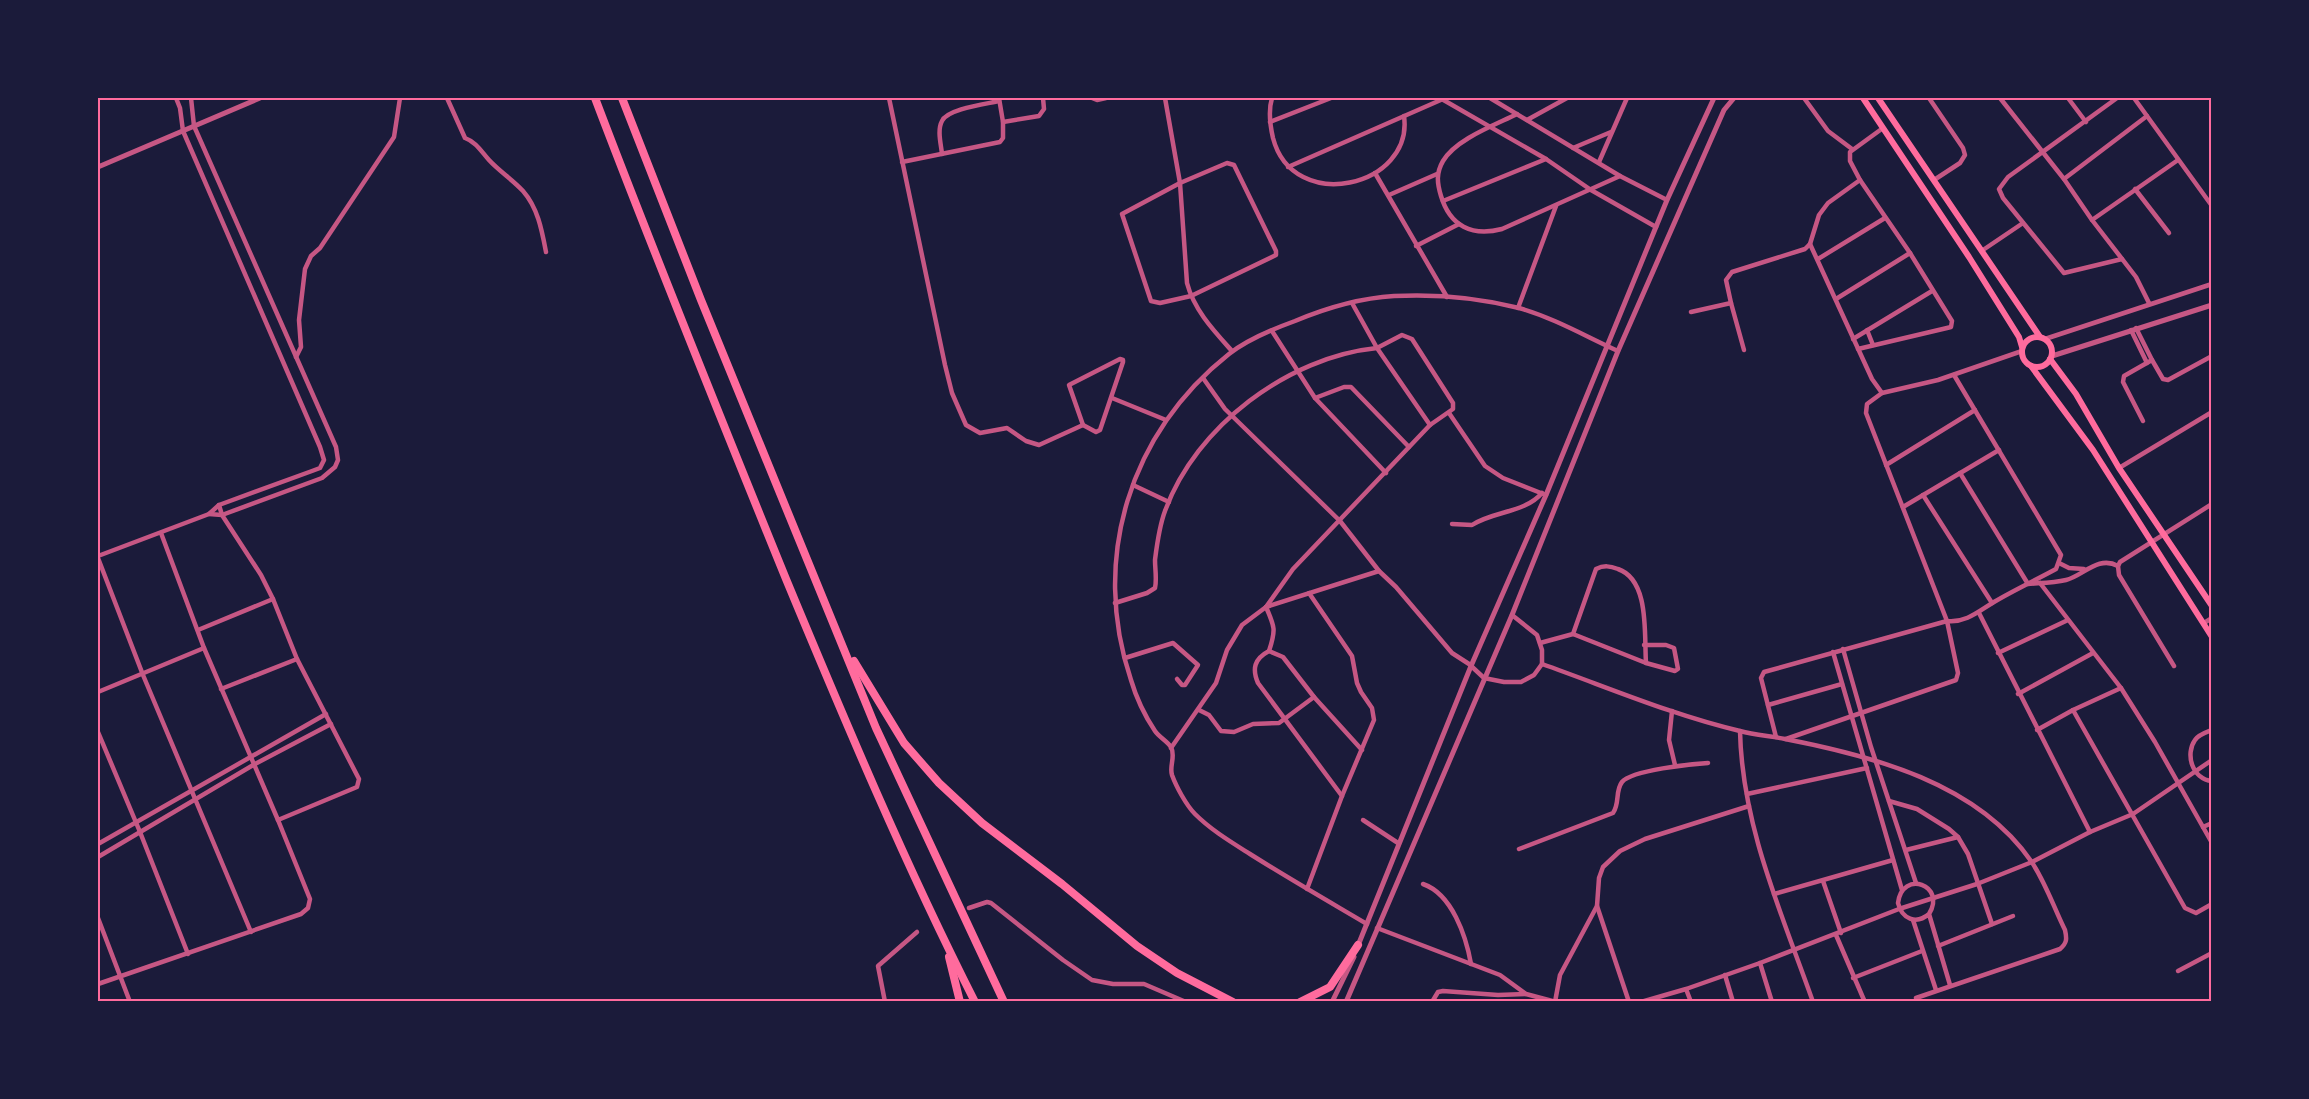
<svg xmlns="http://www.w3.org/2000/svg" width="2309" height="1099" viewBox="0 0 2309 1099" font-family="'Space Grotesk',sans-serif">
<rect width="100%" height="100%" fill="#1b1b3a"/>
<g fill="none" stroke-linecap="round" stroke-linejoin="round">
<g stroke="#c65784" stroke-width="4.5">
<path d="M191 98 194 126 336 447 338 460 335 467 322 478 222 515 209 514"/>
<path d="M447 98 465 138C476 142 481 151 489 160 499 171 513 180 523 191 538 208 542 231 546 252"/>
<path d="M889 98 945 365 952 393 966 425 980 433 1007 428 1026 441 1039 445 1083 425"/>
<path d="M1092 98 1097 100 1106 98"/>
<path d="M1165 98 1180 183 1187 283C1194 310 1214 331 1232 351"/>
<path d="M1272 98C1268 111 1270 125 1273 138 1293 215 1414 187 1404 116"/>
<path d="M1440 98 1546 159 1591 190 1656 227"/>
<path d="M1490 98 1620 176 1667 200"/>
<path d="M1804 98 1828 131 1852 149"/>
<path d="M1929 98 1963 148 1965 155 1960 163 1934 180"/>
<path d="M2000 98 2064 179 2092 220 2136 277 2149 303"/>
<path d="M2068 98 2086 122"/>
<path d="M2117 98 2008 177 1999 189 2003 198 2064 273 2122 259"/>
<path d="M2134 98 2212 206"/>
<path d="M1517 114C1495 125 1456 139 1443 161 1436 173 1437 183 1441 196 1450 226 1472 237 1502 229L1620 176"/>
<path d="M1527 120 1567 98"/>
<path d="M1003 122 1039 116 1044 109 1043 98"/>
<path d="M1270 122 1331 98"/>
<path d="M1573 148 1611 132"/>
<path d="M942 154C941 144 937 130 942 121 947 109 986 104 999 101"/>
<path d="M902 162 1000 142 1003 138V122L999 98"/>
<path d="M1599 162 1627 98"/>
<path d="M1227 163 1234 165 1276 251V255L1191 296 1160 303 1151 301 1122 214 1180 183Z"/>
<path d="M1288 167 1443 99"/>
<path d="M1375 173 1447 297"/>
<path d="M2064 179 2147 116"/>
<path d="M2135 189 2169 233"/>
<path d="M1389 195 1437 174"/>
<path d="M1443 201 1546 159"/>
<path d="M2092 220 2178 160"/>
<path d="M1810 244 1872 379 1882 393 1938 380 2022 351"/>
<path d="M1416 246 1459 224"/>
<path d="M1983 250 2023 223"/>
<path d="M1818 259 1885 218"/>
<path d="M1836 299 1910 253"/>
<path d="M1731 303 1744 350"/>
<path d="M1518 308 1556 206"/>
<path d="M1691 312 1731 303 1726 280 1732 272 1805 249 1810 244 1819 215 1828 203 1860 180 1850 161V152L1883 128"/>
<path d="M2136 328 2152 360"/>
<path d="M1867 330 1873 345"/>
<path d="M2131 330 2147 363"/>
<path d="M1272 331 1315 398 1386 473"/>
<path d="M1853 339 1932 291"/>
<path d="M1858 349 1947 328 1951 327 1952 321 1910 253 1860 180"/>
<path d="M296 357 301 347 299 320 305 269 311 256 320 248 394 137 400 98"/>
<path d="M1120 359 1123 360V362L1100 430 1096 432 1083 425 1069 385Z"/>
<path d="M1203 378 1225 409 1340 521 1379 571 1396 587 1452 653 1469 664 1484 678 1504 682H1521L1534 675 1542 664V650L1537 635 1512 615"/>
<path d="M1882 393 1867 404 1866 413 1947 621C1966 623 1979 611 1994 602 2014 590 2036 580 2056 569L2061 555 1954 375"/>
<path d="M1112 398 1166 420"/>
<path d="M1315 398 1344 387H1351L1409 447"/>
<path d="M1449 413 1485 466 1503 478 1546 495"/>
<path d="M2143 421 2123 382 2124 376 2152 360 2163 379 2168 380 2212 356"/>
<path d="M1886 465 1975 410"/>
<path d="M2119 468 2212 412"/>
<path d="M1960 473 2028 584C2040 583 2053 583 2066 580 2083 576 2098 555 2118 566"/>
<path d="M1133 485 1169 502"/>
<path d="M1923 495 1992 603"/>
<path d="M1903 507 1999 450"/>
<path d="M1452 524 1472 525C1493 511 1525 513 1542 493"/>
<path d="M161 533 204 648 278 820 357 787 359 779 297 659 273 599 261 575 222 515 219 505"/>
<path d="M98 556 209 514 219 505 312 471 320 468 324 460 320 447 183 131 180 108 176 98"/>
<path d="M98 558 143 675 251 932"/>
<path d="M2059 563 2069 568 2084 569"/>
<path d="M2040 583 2121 688 2155 742 2212 843"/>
<path d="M1115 603 1147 593 1155 588C1157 579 1155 570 1155 560 1157 544 1159 527 1165 511 1196 426 1288 357 1377 348L1430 425"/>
<path d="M1266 607 1293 569 1430 425 1453 409V403L1412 339 1402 335 1377 348 1352 303"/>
<path d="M1266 607C1275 627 1276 630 1269 651 1254 659 1252 669 1258 683L1342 796"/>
<path d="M1979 613 2090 832"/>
<path d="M2204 623 2212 618"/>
<path d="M198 630 273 599"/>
<path d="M1573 634 1596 569C1604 565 1610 566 1618 569 1650 580 1644 635 1646 663"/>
<path d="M1540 643 1573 634 1646 663 1675 671 1678 669 1674 648 1666 645H1644"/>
<path d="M1843 649 1871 747 1916 883"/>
<path d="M1269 651 1283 657 1314 697 1362 750"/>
<path d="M1833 652 1902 890"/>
<path d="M1998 653 2068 620"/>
<path d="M1125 658 1173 643 1198 665 1185 685H1182L1177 679"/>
<path d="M1542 664C1607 687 1672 715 1740 731 1755 735 1770 736 1785 739 1873 756 1977 783 2031 861 2045 881 2054 908 2065 930 2067 939 2067 943 2060 949L1916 998"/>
<path d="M2174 666 2119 575 2118 566 2120 562 2212 504"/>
<path d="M221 689 297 659"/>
<path d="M98 692 204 648"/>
<path d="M2018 694 2093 653"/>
<path d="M1768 705 1842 684"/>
<path d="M1199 710 1209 715 1221 731 1234 732 1253 724 1279 723 1314 697"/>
<path d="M2073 710 2185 908 2196 913 2212 904"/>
<path d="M1672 711 1669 740 1675 765"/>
<path d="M2037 730 2073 710 2121 688"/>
<path d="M2212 730C2207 732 2198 735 2195 740 2185 754 2192 779 2212 781"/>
<path d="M1740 731C1742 826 1782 914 1813 1002"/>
<path d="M98 732 140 832 188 954"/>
<path d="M1776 737 1761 678 1764 672 1947 621 1958 673 1956 680 1786 739"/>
<path d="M1171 748 1216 683 1227 650 1242 625 1266 607 1379 571"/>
<path d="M1747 794 1867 768"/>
<path d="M1889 801 1917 809 1949 829 1958 837 1968 854 1992 924"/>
<path d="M1363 820 1398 843"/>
<path d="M2203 827 2212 823"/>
<path d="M98 844 326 714"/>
<path d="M1519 849 1613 813C1620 803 1615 791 1622 782 1632 770 1692 764 1708 763"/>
<path d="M1906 850 1958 837"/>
<path d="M98 857 255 764 331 724"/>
<path d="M1823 881 1841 933"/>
<path d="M1423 884C1452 894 1466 936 1471 964"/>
<path d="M1307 889 1342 796 1374 720 1372 708 1361 692 1357 683 1352 656 1309 593"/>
<path d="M1774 894 1893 860"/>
<path d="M1597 906 1629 1002"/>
<path d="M969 908 987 902 991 903 1063 960 1092 980 1113 984H1144L1186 1002"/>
<path d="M1929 914C1916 925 1902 919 1898 903 1902 869 1947 885 1929 914L1950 985"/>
<path d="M98 918 130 1002"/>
<path d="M1913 920 1936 990"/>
<path d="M1367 924C1328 901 1288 878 1250 854 1231 842 1211 830 1195 814 1186 805 1176 786 1172 775 1169 766 1176 756 1171 747 1167 741 1159 737 1155 731 1145 716 1136 697 1131 680 1090 559 1130 432 1229 354 1248 339 1273 329 1295 321 1326 308 1361 298 1394 296 1434 294 1480 298 1519 308 1554 318 1585 336 1618 351"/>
<path d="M1377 928 1500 975 1526 994 1556 1002"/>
<path d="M1836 935 1864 1000"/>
<path d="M1938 946 2013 916"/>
<path d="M1760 963 1772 1002"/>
<path d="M2178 971 2212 953"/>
<path d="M1725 975 1733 1002"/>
<path d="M1853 978 1922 951"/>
<path d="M98 984 301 914 308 908 310 899 278 820"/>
<path d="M1686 989 1691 1002"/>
<path d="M885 1002 878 966 917 932"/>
<path d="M1432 1002 1438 992 1443 991 1498 995 1526 994"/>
<path d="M1555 1002 1560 975 1597 906 1599 878 1603 867 1620 851 1645 839 1749 806"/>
<path d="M1641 1002 1686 989 1760 963 1899 909 1977 884 2032 862 2090 832 2133 814 2212 760"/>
<path d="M2211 1002 2212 1001"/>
</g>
<g stroke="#c65784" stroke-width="5">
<path d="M98 167 260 98"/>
<path d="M2045 339 2212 284"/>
<path d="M2052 356 2212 305"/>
<path d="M1357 948 1471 666 1546 495 1667 200 1714 98"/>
<path d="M1332 1002 1354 957"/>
<path d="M1346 1002 1512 615 1618 351 1724 110 1734 98"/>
</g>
<g stroke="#ff6b9d" stroke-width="6">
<path d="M1863 98 1969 257 2019 337 2022 347"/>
<path d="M1878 98 2040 337"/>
<circle cx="2037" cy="352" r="15"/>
<path d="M2050 359 2076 394 2119 468 2212 606"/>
<path d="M2031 366 2093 450 2212 637"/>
</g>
<g stroke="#ff6b9d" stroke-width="8">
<path d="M595 98C656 259 721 419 786 579 845 721 905 864 975 1002"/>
<path d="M622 98 701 300 876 728 1004 1002"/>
<path d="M854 661 904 743 939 783 982 823 1062 884 1137 946 1177 973 1233 1002"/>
<path d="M949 957 960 1002"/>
<path d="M1300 1002 1330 987 1358 945"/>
</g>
</g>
<rect width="2309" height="1099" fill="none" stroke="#1b1b3a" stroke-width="198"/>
<rect x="99" y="99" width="2111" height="901" fill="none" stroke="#ff6b9d" stroke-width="2"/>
</svg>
